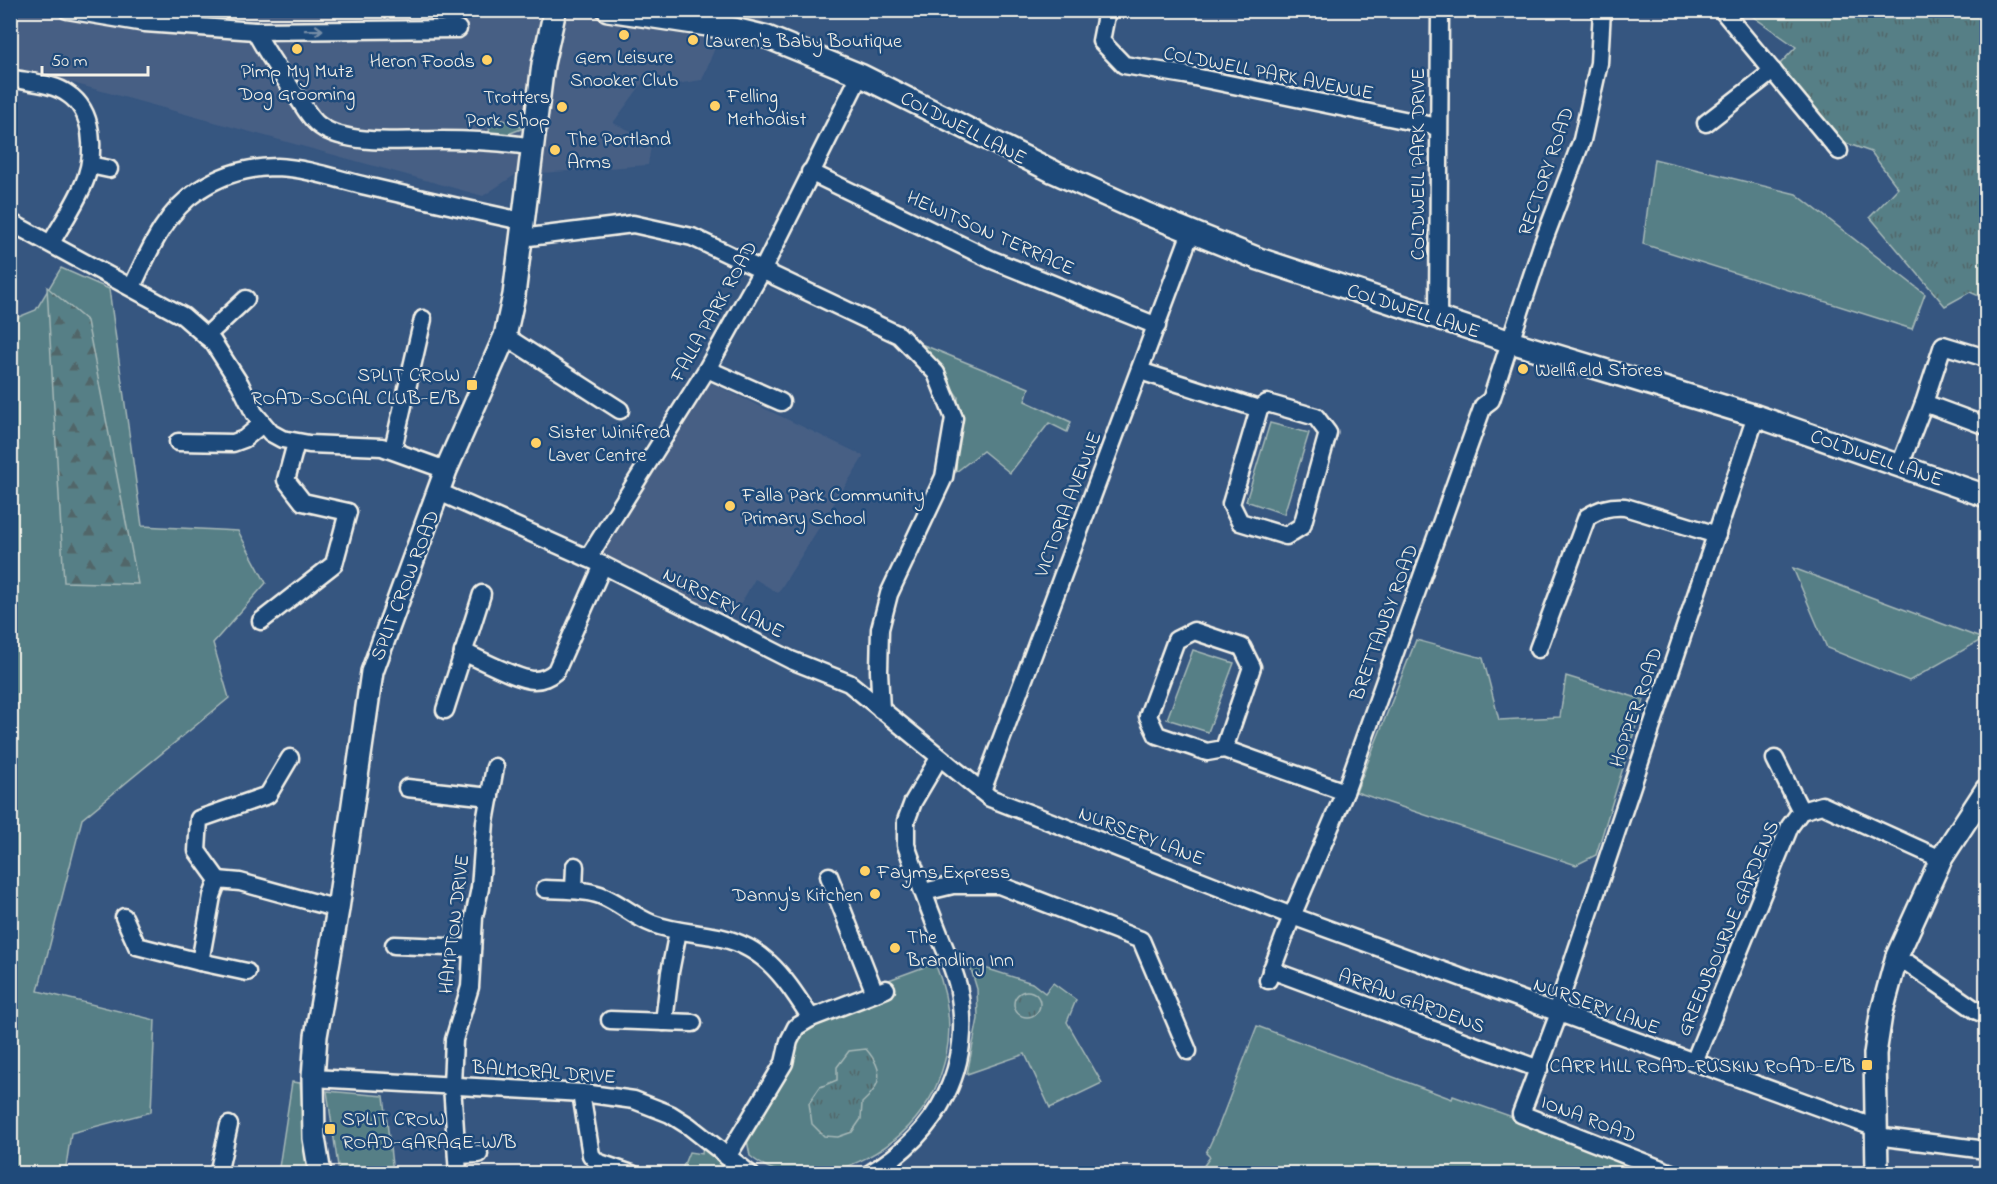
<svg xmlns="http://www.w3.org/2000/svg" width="1997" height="1184" viewBox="0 0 1997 1184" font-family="'Indie Flower',sans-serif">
<defs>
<pattern id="forest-firs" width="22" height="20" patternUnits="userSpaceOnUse" patternTransform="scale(1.5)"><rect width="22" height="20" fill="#577f86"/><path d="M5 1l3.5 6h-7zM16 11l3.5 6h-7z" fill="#516669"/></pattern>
<pattern id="park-tufts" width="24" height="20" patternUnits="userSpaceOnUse" patternTransform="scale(1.5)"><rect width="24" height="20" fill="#577f86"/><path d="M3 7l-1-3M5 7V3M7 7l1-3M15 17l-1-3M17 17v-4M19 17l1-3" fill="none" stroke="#516669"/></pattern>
</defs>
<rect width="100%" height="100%" fill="#365680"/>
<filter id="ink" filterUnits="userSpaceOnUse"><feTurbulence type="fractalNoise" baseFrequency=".0167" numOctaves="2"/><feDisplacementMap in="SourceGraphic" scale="12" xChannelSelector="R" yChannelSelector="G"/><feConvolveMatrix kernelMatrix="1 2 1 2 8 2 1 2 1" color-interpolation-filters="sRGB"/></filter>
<g filter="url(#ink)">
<g fill="#465f84">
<path d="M10 11H766L761 25 719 38 702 80 670 85 647 77 613 123 652 140 648 165 515 175 483 196 11 66Z"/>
<path d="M705 380 864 456 778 593 755 579 733 617 597 557Z"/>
</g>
<g fill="#577f86" stroke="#a6b8b7" stroke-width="1.5">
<path d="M491 117 519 124 521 129 508 134 489 133Z"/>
<path d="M1654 159 1796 194 1925 294 1912 329 1643 244Z"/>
<path d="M61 268 109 289 142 526 238 531 266 583 213 643 229 698 82 819 38 991 155 1020 151 1112 71 1133 65 1173 11 1174V320L36 310Z"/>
<path d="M921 344 1029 388 1025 401 1071 422 1067 432 1049 423 1010 473 983 451 956 472 958 397Z"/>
<path d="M1270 423 1309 433 1284 514 1246 501Z"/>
<path d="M1793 568 1983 639 1909 681 1827 648Z"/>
<path d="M1416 640 1483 658 1499 720 1560 717 1566 676 1644 700 1596 855 1576 865 1356 792Z"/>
<path d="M1193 650 1234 663 1208 732 1167 719Z"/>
<path d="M935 963C947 993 953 1024 946 1056 942 1072 936 1090 927 1103 899 1148 840 1181 787 1173 774 1172 760 1164 750 1156L747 1140 800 1029 886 981Z"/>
<path d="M969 963 1032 983 1045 993 1053 983 1076 1000 1067 1022 1102 1083 1050 1108 1025 1054 967 1074 978 1019 977 989Z"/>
<path d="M1257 1026 1452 1099 1453 1096 1674 1174H1198L1210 1157 1206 1153 1219 1125Z"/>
<path d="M292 1082 300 1083 309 1173 278 1174Z"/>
<path d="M327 1091 384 1096 393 1173H339Z"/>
<path d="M703 1145 736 1173 680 1174 689 1152 702 1154Z"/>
</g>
<path fill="url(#forest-firs)" stroke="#a6b8b7" stroke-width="1.5" d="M47 287 87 321 138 584 64 582Z"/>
<g fill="url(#park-tufts)" stroke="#a6b8b7" stroke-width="1.5">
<path d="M1745 11H1986V299L1970 292 1945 306 1870 217 1898 188 1871 152 1840 141 1779 65 1796 47Z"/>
<circle cx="1027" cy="1004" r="13"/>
<path d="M866 1049C885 1071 882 1085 862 1103L861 1119 852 1132 838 1137 824 1136 812 1124 809 1103 820 1087 837 1080V1067L849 1051Z"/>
</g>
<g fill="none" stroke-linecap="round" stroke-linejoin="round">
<defs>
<g id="minor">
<path d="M67 10 145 23 255 31 458 29"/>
<path d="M1107 10 1101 41 1124 65 1185 75 1438 127"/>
<path d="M1722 10 1839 151"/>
<path d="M255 31C268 56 284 78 300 101 305 109 312 121 320 126 347 146 409 140 442 140 472 140 503 142 534 147"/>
<path d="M10 78C28 82 53 83 68 94 94 111 95 152 86 178 78 201 62 223 51 243"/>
<path d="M1706 123 1773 71"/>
<path d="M90 165 109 169"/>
<path d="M810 172 990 259 1157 326"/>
<path d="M10 222 183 316 213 342 240 384 254 413 271 433 282 439 309 444 382 447 446 470"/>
<path d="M521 238 633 224 692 237 899 335 936 373 954 418 944 477 889 594 880 629 879 671 881 710"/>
<path d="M132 287C149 251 165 212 199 190 221 175 249 167 277 167 306 168 337 179 366 186 418 198 470 210 522 221"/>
<path d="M1438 318 1440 10"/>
<path d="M206 336 246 299"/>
<path d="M505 336 620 410"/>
<path d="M707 369 781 402"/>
<path d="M1140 371 1259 409 1267 403 1316 417 1328 433 1302 526 1286 536 1240 522 1231 504 1259 409"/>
<path d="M1924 403 1986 426"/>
<path d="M178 442 233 443 244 439 262 424"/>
<path d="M393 449 423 319"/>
<path d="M1900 465 1924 403 1943 345 1986 358"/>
<path d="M439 492 603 565 791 660 849 683 990 798 1292 916 1876 1128"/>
<path d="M588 558 707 369 763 269 860 75"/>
<path d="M261 621 334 564 348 512 303 502 286 480 296 443"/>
<path d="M1538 649 1587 517C1600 509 1609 506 1625 507L1717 535"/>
<path d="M463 652C480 659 518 680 534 680 543 680 549 677 556 671L603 565"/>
<path d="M445 710 482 594"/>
<path d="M1224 749 1252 667 1242 647 1194 631 1176 640 1148 716 1157 735 1207 752 1224 749 1345 792"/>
<path d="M1775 759 1801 811"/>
<path d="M407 788 490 797"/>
<path d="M982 791 1191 232"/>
<path d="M829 876 875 993"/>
<path d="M218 880 197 851 199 819 268 795 290 758"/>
<path d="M545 889C564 890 583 889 600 895 619 902 634 917 653 924 672 931 691 932 712 936 764 944 784 977 811 1018"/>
<path d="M574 890 575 866"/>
<path d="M924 892 953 885H999L1141 940 1188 1051"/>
<path d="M124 917 137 946 200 962 212 896 218 880 240 882 338 909"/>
<path d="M394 945 472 948"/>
<path d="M200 962 247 972"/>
<path d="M1909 964 1977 1011 1986 1015"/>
<path d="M1271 970 1539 1069"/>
<path d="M1268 980 1292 916 1345 792 1483 406 1491 400 1542 245 1582 140 1599 63 1602 10"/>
<path d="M1556 1012 1756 416"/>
<path d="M1559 1013 1521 1114 1674 1174"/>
<path d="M610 1020 693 1023"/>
<path d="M664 1022 670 972 678 931"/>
<path d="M1694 1062 1790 826 1801 811 1822 805 1941 859"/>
<path d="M313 1078 583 1093 634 1100 670 1114 689 1126 750 1174"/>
<path d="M581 1093 591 1155 597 1162 632 1174"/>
<path d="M1876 1136 1986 1150"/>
<path d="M457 1155 479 1154"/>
<path d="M727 1157 784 1063 789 1041 796 1027 811 1018 886 989"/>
<path d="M218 1174 229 1125"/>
<path d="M458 1174 452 1085 454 1040 470 987 474 917 480 888 485 822 495 767"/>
<path d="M869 1174C938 1133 975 1067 958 986 954 970 947 954 941 939 929 908 917 877 906 845V821L913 802 939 758"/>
</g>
<g id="tertiary">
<path d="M608 10 734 29 767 37 860 75 1054 172 1147 214 1259 259 1511 342 1756 416 1986 496"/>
<path d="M320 1174 314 1138 313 1078 316 1036 338 909 372 672 446 470 505 336 514 295 543 64 555 10"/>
<path d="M1877 1174 1875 1054 1881 1015 1897 956 1941 859 1986 790"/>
</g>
</defs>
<use href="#minor" stroke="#f4f1e8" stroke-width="21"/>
<use href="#tertiary" stroke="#f4f1e8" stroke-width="26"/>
<use href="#minor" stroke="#1f4a7a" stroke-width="16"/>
<use href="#tertiary" stroke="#1f4a7a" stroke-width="21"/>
</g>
<defs><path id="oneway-shaft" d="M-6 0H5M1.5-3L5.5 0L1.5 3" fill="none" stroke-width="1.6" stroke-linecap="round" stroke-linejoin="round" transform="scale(1.5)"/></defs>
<use stroke="#748da6" href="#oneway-shaft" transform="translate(314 30) rotate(-1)"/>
</g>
<g fill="#ffd166" stroke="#1f4a7a" stroke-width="2">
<circle cx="624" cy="35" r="6"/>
<circle cx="693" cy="40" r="6"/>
<circle cx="297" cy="49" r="6"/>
<circle cx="487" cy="60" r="6"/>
<circle cx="715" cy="106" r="6"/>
<circle cx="562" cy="107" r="6"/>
<circle cx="555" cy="150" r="6"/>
<circle cx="1523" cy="369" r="6"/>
<rect x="466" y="379" width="12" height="12" rx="3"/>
<circle cx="536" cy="443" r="6"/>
<circle cx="730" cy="506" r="6"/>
<circle cx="865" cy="871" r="6"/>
<circle cx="875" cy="894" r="6"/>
<circle cx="895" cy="948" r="6"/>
<rect x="1861" y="1059" width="12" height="12" rx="3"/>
<rect x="324" y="1123" width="12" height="12" rx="3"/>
</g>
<g text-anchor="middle" stroke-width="5" stroke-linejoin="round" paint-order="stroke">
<g font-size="20" fill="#f4f1e8" stroke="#1f4a7a" text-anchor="start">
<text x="705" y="47">Lauren's Baby Boutique</text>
<text x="624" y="63" text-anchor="middle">Gem Leisure<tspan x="624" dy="23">Snooker Club</tspan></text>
<text x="475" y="67" text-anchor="end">Heron Foods</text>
<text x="297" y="77" text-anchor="middle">Pimp My Mutz<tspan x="297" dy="23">Dog Grooming</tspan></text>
<text x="727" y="102">Felling<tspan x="727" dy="23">Methodist</tspan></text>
<text x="550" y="103" text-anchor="end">Trotters<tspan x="550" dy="23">Pork Shop</tspan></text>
<text x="567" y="145">The Portland<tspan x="567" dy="23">Arms</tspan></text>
<text x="1535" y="376">Wellfield Stores</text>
<text x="460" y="381" text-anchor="end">SPLIT CROW<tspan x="460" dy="23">ROAD-SOCIAL CLUB-E/B</tspan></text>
<text x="548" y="438">Sister Winifred<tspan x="548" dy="23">Laver Centre</tspan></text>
<text x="742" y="501">Falla Park Community<tspan x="742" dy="23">Primary School</tspan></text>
<text x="877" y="878">Fayms Express</text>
<text x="863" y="901" text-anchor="end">Danny's Kitchen</text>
<text x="907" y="943">The<tspan x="907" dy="23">Brandling Inn</tspan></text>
<text x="1855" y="1072" text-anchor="end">CARR HILL ROAD-RUSKIN ROAD-E/B</text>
<text x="342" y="1125">SPLIT CROW<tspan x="342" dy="23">ROAD-GARAGE-W/B</tspan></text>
</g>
<g font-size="20" fill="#f4f1e8" stroke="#1f4a7a">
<text transform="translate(1269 72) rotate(11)" y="7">COLDWELL PARK AVENUE</text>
<text transform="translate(964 127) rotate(27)" y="7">COLDWELL LANE</text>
<text transform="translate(1417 164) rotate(-90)" y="7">COLDWELL PARK DRIVE</text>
<text transform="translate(1545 171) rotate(-71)" y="7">RECTORY ROAD</text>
<text transform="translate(991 232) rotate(24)" y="7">HEWITSON TERRACE</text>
<text transform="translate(1414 310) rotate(18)" y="7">COLDWELL LANE</text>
<text transform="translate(713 311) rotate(-61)" y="7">FALLA PARK ROAD</text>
<text transform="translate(1877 457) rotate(19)" y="7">COLDWELL LANE</text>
<text transform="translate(1067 504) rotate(-69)" y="7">VICTORIA AVENUE</text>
<text transform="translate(404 585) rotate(-69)" y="7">SPLIT CROW ROAD</text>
<text transform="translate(724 602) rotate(27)" y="7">NURSERY LANE</text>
<text transform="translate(1383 622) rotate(-70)" y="7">BRETTANBY ROAD</text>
<text transform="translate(1635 707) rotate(-71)" y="7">HOPPER ROAD</text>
<text transform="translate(1142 835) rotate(21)" y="7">NURSERY LANE</text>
<text transform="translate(453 924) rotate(-83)" y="7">HAMPTON DRIVE</text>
<text transform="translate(1727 928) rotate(-67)" y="7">GREENBOURNE GARDENS</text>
<text transform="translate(1412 1000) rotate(20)" y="7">ARRAN GARDENS</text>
<text transform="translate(1597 1005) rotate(20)" y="7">NURSERY LANE</text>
<text transform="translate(544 1071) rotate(4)" y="7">BALMORAL DRIVE</text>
<text transform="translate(1589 1118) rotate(21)" y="7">IONA ROAD</text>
</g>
</g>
<rect width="1997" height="1184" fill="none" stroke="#1f4a7a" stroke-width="36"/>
<rect x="18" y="18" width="1961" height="1148" fill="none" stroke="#f4f1e8" stroke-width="2" filter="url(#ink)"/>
<path d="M42 66v9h106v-9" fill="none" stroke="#f4f1e8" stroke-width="3"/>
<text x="51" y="66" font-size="18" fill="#f4f1e8" stroke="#1f4a7a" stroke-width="4.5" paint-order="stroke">50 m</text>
</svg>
